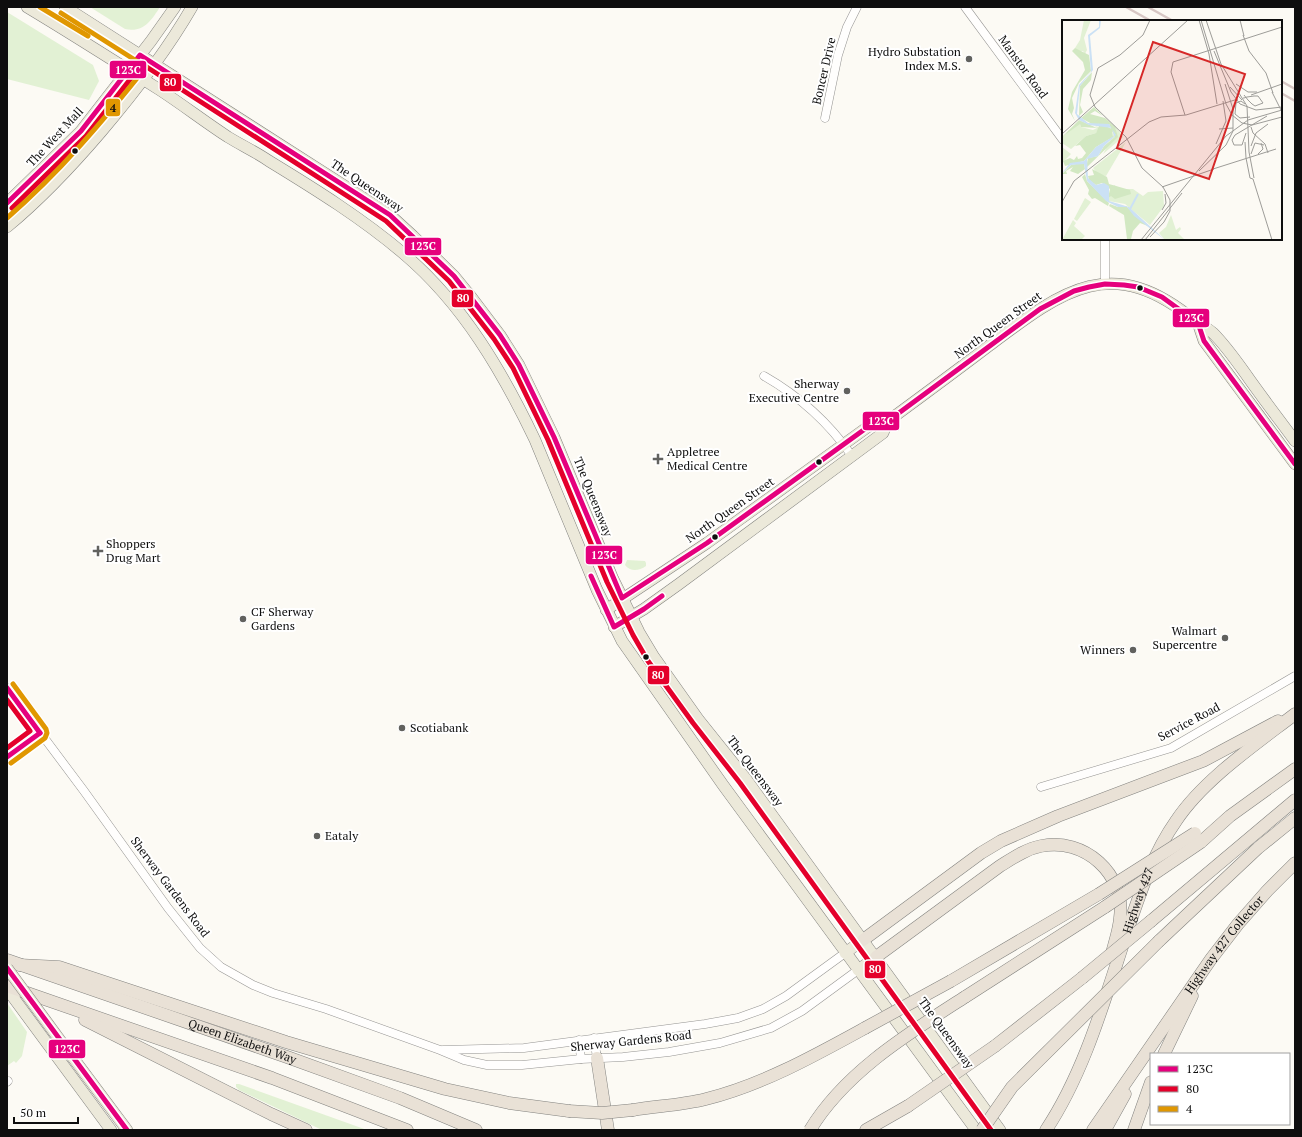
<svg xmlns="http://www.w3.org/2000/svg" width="1302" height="1137" viewBox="0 0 1302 1137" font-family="'PT Serif',serif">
<rect width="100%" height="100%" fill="#fcfaf4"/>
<g fill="#e2f1d4">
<path d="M90 7H160C151 21 143 33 125 29Z"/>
<path d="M7 12 93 65 99 81 89 100 7 79Z"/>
<path d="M627 560 645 561 646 563V566C639 571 630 572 625 565Z"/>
<path d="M7 1003 27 1032 22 1056 16 1063 14 1061 7 1066Z"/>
<path d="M236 1084H239L367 1130H322L239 1090 236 1087Z"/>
</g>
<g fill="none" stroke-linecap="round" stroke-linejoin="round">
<defs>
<g id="minor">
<path d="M965 7 1063 140"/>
<path d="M825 118 838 55 847 27 857 7"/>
<path d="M1105 284V239"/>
<path d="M764 376C799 396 829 423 852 456"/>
<path d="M7 688 84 791 168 908 200 948 221 967 253 985 273 993 326 1009 440 1050 464 1060 487 1065H522L581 1059 623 1057 669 1052 720 1043 771 1028 802 1011 858 970"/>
<path d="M7 757 40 733"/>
<path d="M1041 787 1171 748 1295 676"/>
<path d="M594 1038 597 1058"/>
<path d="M579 1040 581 1059"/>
<path d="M443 1050 524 1048 705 1024 738 1018 763 1009 786 996 845 953"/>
<path d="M7 1082 8 1081"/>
</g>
<g id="major">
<path d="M27 7C72 34 116 62 160 90 183 105 205 122 228 137 241 145 256 152 269 161 315 189 363 219 404 254 463 304 502 371 535 440L597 590 622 641 723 785 976 1130"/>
<path d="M65 7 390 215 413 236 454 276 472 298 500 335 519 365 554 437 613 579 639 632 654 657 698 719 746 779 1000 1130"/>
<path d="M7 203 81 131 151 41 175 7"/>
<path d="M7 227C42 198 72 166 101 132 135 92 166 52 192 7"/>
<path d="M1198 323 1204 341 1295 464"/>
<path d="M606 610 707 543 876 421H888"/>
<path d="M614 627 644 609 679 584 883 433 888 421C922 396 956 371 990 345 1063 290 1113 252 1195 321 1201 326 1208 328 1213 333 1225 345 1235 359 1245 373 1261 396 1278 418 1295 441"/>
<path d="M845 953 863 940"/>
<path d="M858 970 876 957"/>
<path d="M7 989 111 1130"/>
<path d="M65 1047 127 1130"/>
</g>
<g id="highway">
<path d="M1201 842 1230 816 1295 769"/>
<path d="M1151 921 1295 800"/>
<path d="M863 940 981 853 1001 841 1058 816 1203 761 1278 721"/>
<path d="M1159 941 1258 848 1295 818"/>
<path d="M876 957 1000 866C1013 858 1026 849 1041 846 1084 837 1126 874 1120 918 1119 931 1114 944 1111 957"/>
<path id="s1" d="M7 960 287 1057 400 1098 476 1130"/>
<path d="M19 965 59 967 286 1042 445 1089 509 1103 569 1111"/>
<path d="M951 981 1099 894"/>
<path d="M7 986 272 1078 407 1130"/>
<path d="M965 997 1105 907"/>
<path d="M85 1020 271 1114 306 1130"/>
<path d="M995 1046 1082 978"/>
<path d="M1164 1054 1192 996"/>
<path d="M597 1058 608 1130"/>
<path d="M633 1110C657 1106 683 1105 706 1099 762 1085 814 1056 865 1028"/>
<path d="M866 1130 908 1106"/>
<path id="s2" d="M1046 1130C1086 1070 1106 994 1129 926 1141 890 1154 852 1176 821 1203 780 1256 744 1295 714"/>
<path id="s3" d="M1093 1130 1211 959 1238 924 1267 891 1295 863"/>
<path d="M1105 1130 1125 1094"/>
<path d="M1134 1130 1151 1082"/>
</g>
</defs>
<use href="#minor" stroke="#959492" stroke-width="9"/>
<use href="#major" stroke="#82827f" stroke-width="12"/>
<use href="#highway" stroke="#82827f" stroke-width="13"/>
<use href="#minor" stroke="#fffefd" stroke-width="8"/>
<use href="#major" stroke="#ece9da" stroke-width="11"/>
<use href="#highway" stroke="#e9e1d6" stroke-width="12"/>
<g stroke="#d7c7c4" stroke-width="2.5">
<path d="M1126 7 1151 21"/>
<path d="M1148 7 1173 21"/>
<path d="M1281 81 1295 89"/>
<path d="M1281 93 1295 101"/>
</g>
<defs>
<path id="major-bridge" d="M7 968 65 1047"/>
<g id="highway-bridge">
<path d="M1099 894 1195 833"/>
<path d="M1105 907 1201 842"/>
<path d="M1082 978 1151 921"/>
<path d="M865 1028 951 981"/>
<path d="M908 1106 995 1046"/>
<path d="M569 1111 602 1113 633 1110"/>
<path d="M810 1130C845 1072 909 1033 965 997"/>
<path d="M982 1130 1012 1087 1159 941"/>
</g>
</defs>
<use href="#major-bridge" stroke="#82827f" stroke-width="12" stroke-linecap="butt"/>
<use href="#highway-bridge" stroke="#82827f" stroke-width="13" stroke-linecap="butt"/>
<use href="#major-bridge" stroke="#ece9da" stroke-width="11"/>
<use href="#highway-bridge" stroke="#e9e1d6" stroke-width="12"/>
<defs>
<g id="bus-1">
<path d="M7 203 81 131 140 55 390 215 454 276 500 335 519 365 554 437 622 598 707 543 876 421H888L1040 309 1074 291 1089 287 1105 284 1124 285 1138 287 1162 297 1198 323 1204 341 1295 464"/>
<path d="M591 576 614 627 644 609 662 596"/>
<path d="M7 688 40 733"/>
<path d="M7 757 40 733"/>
<path d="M7 968 127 1130"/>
</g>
<g id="bus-2">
<path d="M12 208 86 136 142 64 386 221 449 281 494 339 513 368 548 440 607 582 633 635 648 661 693 723 740 783 991 1130"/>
<path d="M7 700 30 731 7 748"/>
</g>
<g id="bus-3">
<path d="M40 7 88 36"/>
<path d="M7 218C59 173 103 121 146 67L61 13"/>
<path d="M11 763 45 738 47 733 46 729 13 684"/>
</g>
</defs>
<use href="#bus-1" stroke="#fff" stroke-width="8"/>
<use href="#bus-2" stroke="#fff" stroke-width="8"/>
<use href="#bus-3" stroke="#fff" stroke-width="8"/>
<use href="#bus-1" stroke="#e5007d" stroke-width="5"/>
<use href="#bus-2" stroke="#e4002b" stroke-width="5"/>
<use href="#bus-3" stroke="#e09701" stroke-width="5"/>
</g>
<g fill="#61615e" stroke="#fff" stroke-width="1.5">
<circle cx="969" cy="59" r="4"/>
<circle cx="847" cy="391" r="4"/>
<path d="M656 453h4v4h4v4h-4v4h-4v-4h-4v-4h4z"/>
<path d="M96 545h4v4h4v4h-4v4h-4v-4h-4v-4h4z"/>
<circle cx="243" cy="619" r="4"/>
<circle cx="1225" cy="638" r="4"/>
<circle cx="1133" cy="650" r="4"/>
<circle cx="402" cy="728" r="4"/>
<circle cx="317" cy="836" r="4"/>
</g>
<g fill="#0e0e0e" stroke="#fff" stroke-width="1.5">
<circle cx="75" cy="151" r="3.5"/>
<circle cx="1140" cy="288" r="3.5"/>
<circle cx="819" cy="462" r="3.5"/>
<circle cx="715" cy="537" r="3.5"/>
<circle cx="646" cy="657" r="3.5"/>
</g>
<g text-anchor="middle" stroke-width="4" stroke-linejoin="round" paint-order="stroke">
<g font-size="12" fill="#0e0e0e" stroke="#fff" text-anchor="start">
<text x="961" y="56" text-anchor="end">Hydro Substation<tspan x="961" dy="14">Index M.S.</tspan></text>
<text x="839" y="388" text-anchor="end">Sherway<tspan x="839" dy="14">Executive Centre</tspan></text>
<text x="667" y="456">Appletree<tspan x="667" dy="14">Medical Centre</tspan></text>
<text x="106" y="548">Shoppers<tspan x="106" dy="14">Drug Mart</tspan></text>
<text x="251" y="616">CF Sherway<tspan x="251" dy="14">Gardens</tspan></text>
<text x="1217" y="635" text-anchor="end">Walmart<tspan x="1217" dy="14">Supercentre</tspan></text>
<text x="1125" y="654" text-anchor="end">Winners</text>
<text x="410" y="732">Scotiabank</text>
<text x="325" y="840">Eataly</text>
</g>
<g font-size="12" fill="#0e0e0e" stroke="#fff">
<text transform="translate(1023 67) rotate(54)" y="4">Manstor Road</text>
<text transform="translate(824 71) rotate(-77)" y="4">Boncer Drive</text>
<text transform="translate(55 137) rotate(-47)" y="4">The West Mall</text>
<text transform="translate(367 186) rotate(34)" y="4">The Queensway</text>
<text transform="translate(998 325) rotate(-36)" y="4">North Queen Street</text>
<text transform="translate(593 497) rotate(68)" y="4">The Queensway</text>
<text transform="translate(730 510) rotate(-35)" y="4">North Queen Street</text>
<text transform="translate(1189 722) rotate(-28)" y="4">Service Road</text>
<text transform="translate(755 771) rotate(53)" y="4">The Queensway</text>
<text transform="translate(170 887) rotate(53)" y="4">Sherway Gardens Road</text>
<text dy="4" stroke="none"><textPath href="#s2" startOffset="248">Highway 427</textPath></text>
<text dy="4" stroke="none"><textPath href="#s3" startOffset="227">Highway 427 Collector</textPath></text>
<text transform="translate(946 1033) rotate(54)" y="4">The Queensway</text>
<text transform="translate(631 1041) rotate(-6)" y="4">Sherway Gardens Road</text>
<text dy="4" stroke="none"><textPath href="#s1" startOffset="249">Queen Elizabeth Way</textPath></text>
</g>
</g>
<g transform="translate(1062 20)">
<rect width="220" height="220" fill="#fcfaf4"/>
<path d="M22 0H29L22 18 25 30 23 34 21 31H15L13 28 18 20ZM43 98 53 106 61 117 41 134 54 110ZM18 103 19 107 31 110 35 108 33 106 37 107 34 113 24 116 9 129 0 123V117ZM64 122 44 156 37 155 31 148ZM0 127 9 134 0 143ZM52 165 59 169H71L81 176 86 172 101 171 102 186 88 205 63 184 47 181 46 177ZM23 178 29 182 15 201 12 199ZM109 195 114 210 118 207 119 209 116 213 123 220H103L97 213 104 207ZM11 200 14 203 12 206 23 216 19 220H0Z" fill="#e2f1d4"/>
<path d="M13 28 27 35 29 51 17 63 10 78 12 88 10 94 13 101 6 89 10 72 23 50 21 42 10 31ZM30 52 29 60 21 69 18 85 21 92 17 96 18 66ZM32 87 41 96 33 91 28 94 43 98 53 107 56 117 24 148 26 138 36 136 42 126 53 117 47 104H30L19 98ZM17 100 35 108 19 107 18 104 0 117ZM42 105 50 109 51 117 34 127 22 141 3 146 1 141 8 138 12 140 15 136 16 139 20 138 24 133 18 125 13 126 24 116 34 113 37 106ZM19 143 22 144 23 149 16 154 8 151 11 147 4 151 5 154H0L9 145ZM30 149 45 157 47 164 68 170 69 174 53 179 49 176 46 178 48 169 40 163 34 165 27 160 26 156 32 155ZM23 154 25 161 47 183 46 186 33 178 30 179 26 174 27 170 20 157ZM48 184 56 187 64 186 86 206 78 203 71 211 69 219H65L62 195 47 186Z" fill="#d2e8c2"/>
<path d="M37 0H39L38 8 28 16 31 50 18 66 15 94 26 103 47 104 54 115 42 126 36 136 25 139 26 158 34 165 42 163 47 166V181L67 187 103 220 72 196 65 187H56L44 181 25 161 22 144 9 145 0 153 8 143 22 141 34 127 52 116 50 108 27 105 17 100 13 93 17 65 29 52 26 15 37 7Z" fill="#cbe1f5"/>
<path fill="none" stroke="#cbe1f5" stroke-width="2" d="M68 189 76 174"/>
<path fill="none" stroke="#9d9c98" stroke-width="1" d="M88 0 81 15 58 35 36 48 28 75 33 87 64 117 80 148 101 167M137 0 147 34 155 84M139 0 164 84 170 95 180 103 190 105 220 97M144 0 159 44 185 86 187 132 192 158M178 0 182 16M181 15 187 31 204 53 211 73M152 31 169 72 178 84 194 90 220 87M174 64 186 72H195M168 67 180 80M210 72 220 92M189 75 220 64M181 78H182L185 77 192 76H196L201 83 193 86 190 84 186 80 182 75M183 84 179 81 174 83 173 94 178 98 188 97M123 95 109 52 111 42 220 7M189 107 191 113 203 124 206 133M157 109 171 108M184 113 180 125H172L170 120 173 115 205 96M0 114 126 0M183 122 184 138M154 124 164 101 161 81M189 126 194 113 206 104M189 134 193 123 202 125M196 134 201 129 199 123M184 138 188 158 191 159M151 149 214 129M137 151 164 125 171 111V89L163 64M191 159 210 220M100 167 152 149M0 182 12 161 87 102 99 97 124 95 176 79M100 190 104 183 103 174M88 217 102 202 108 191V180L101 167M79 220 164 116 186 100 220 90M83 220 120 173"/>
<path fill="#d62828" fill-opacity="0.15" stroke="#d62828" stroke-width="2" d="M91 22 183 54 147 159 55 128Z"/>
<rect width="220" height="220" fill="none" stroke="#0e0e0e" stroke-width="2"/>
</g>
<g stroke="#fff" stroke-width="1.5">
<rect x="109" y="60" width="38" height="19" rx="4" fill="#e5007d"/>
<rect x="159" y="73" width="23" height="19" rx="4" fill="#e4002b"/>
<rect x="105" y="98" width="16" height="19" rx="4" fill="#e09701"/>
<rect x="404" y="237" width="38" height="19" rx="4" fill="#e5007d"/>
<rect x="451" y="289" width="23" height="19" rx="4" fill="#e4002b"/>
<rect x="1172" y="308" width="38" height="20" rx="4" fill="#e5007d"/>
<rect x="862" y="411" width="38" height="20" rx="4" fill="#e5007d"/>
<rect x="585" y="545" width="38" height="20" rx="4" fill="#e5007d"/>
<rect x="647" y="665" width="23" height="20" rx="4" fill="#e4002b"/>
<rect x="864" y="960" width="22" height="19" rx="4" fill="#e4002b"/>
<rect x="48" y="1039" width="38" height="20" rx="4" fill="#e5007d"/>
</g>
<g font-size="11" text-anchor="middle" font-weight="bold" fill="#fff">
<text x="128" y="74">123C</text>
<text x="170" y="86">80</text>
<text x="423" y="250">123C</text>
<text x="463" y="302">80</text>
<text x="1191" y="322">123C</text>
<text x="881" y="425">123C</text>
<text x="604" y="559">123C</text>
<text x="658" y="679">80</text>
<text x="875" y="973">80</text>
<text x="67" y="1053">123C</text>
</g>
<g font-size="11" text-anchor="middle" font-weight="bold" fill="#111">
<text x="113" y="112">4</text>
</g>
<rect width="1302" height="1137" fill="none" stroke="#0e0e0e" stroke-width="16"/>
<rect x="1150" y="1053" width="140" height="72" fill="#ffffff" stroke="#9f9f9f"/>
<rect x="1158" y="1066" width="20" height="6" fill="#e5007d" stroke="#9f9f9f"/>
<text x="1186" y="1073" font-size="12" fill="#0e0e0e">123C</text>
<rect x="1158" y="1086" width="20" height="6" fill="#e4002b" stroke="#9f9f9f"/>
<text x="1186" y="1093" font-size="12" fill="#0e0e0e">80</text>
<rect x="1158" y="1106" width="20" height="6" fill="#e09701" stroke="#9f9f9f"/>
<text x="1186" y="1113" font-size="12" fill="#0e0e0e">4</text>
<path d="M14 1117v6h64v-6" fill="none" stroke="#0e0e0e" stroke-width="2"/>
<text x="20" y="1117" font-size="12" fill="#0e0e0e" stroke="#ffffff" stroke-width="3" paint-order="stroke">50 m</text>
</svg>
